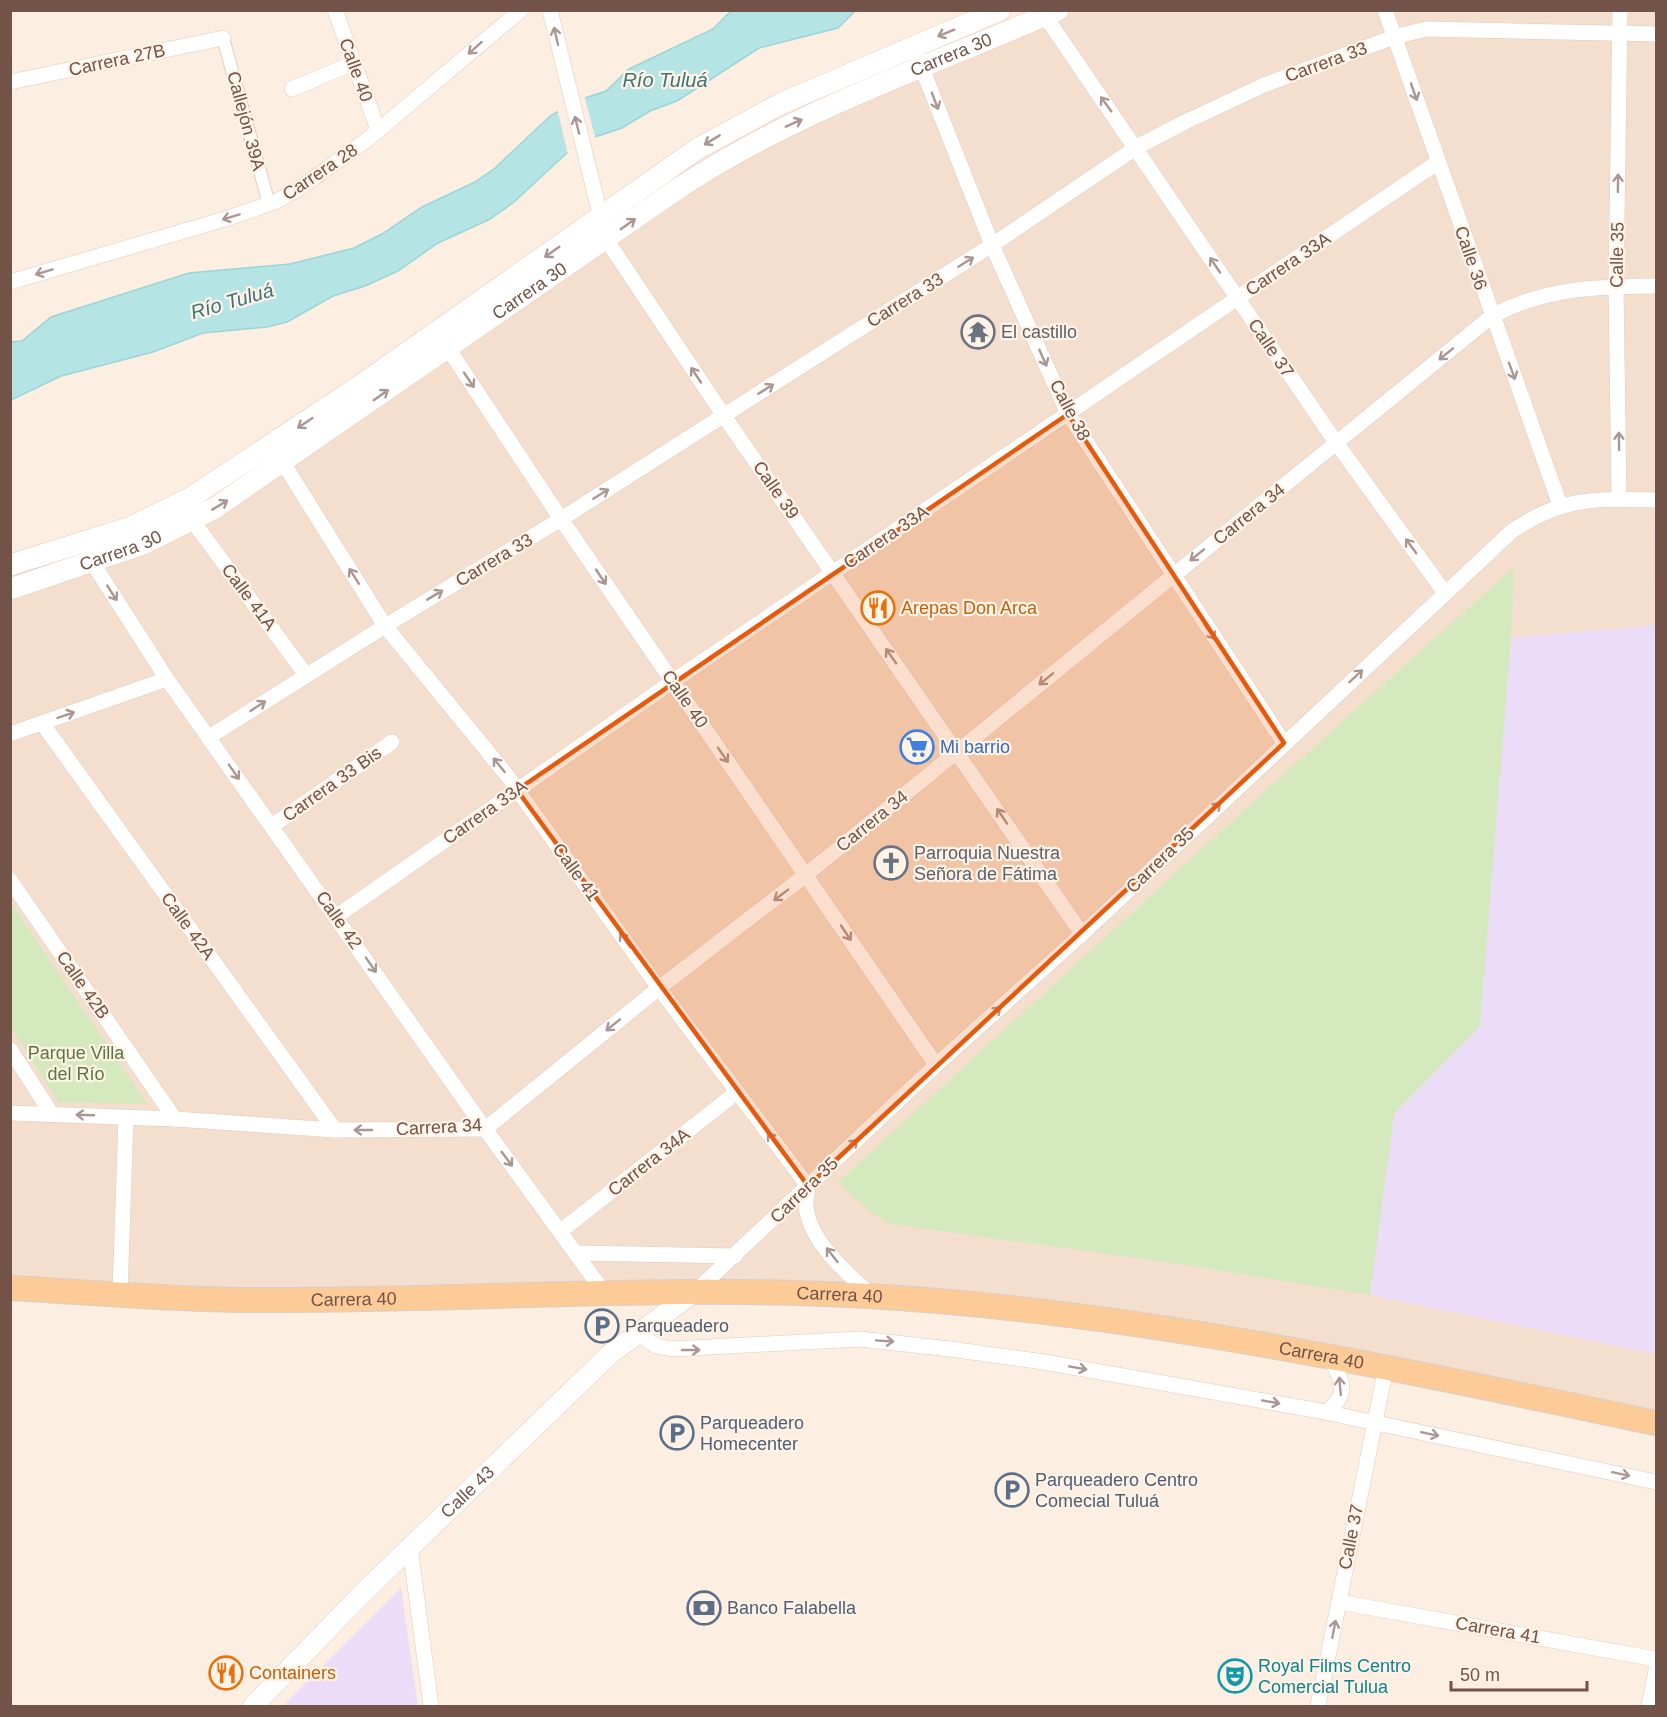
<svg xmlns="http://www.w3.org/2000/svg" width="1667" height="1717" viewBox="0 0 1667 1717" font-family="Arial,sans-serif">
<rect width="100%" height="100%" fill="#fceee0"/>
<path fill="#f4dfce" d="M1058 11H1656V1423L1201 1335 873 1297 314 1299 11 1284V569L109 557 167 533 744 147Z"/>
<g fill="#ebddf8">
<path d="M1654 526H1656V1354L1370 1295 1394 1114 1480 1026 1511 638 1655 625Z"/>
<path d="M401 1588 418 1706H283Z"/>
</g>
<g fill="#d5e9bf">
<path d="M1514 567 1511 638 1480 1026 1394 1114 1370 1295 1179 1264 891 1224 871 1213 838 1182 1264 792Z"/>
<path d="M10 903H11L147 1104 58 1102 11 1027Z"/>
</g>
<path fill="#b5e4e5" stroke="#9bd5d7" stroke-width="1.5" d="M731 11H855L838 28 759 48 677 101 650 111 622 128 589 139 569 151 514 202 490 219 438 243 398 271 365 286 333 296 287 322 267 327 203 333 153 352 61 376 11 400V342L22 341 51 317 189 273 290 264 354 248 382 234 422 207 475 182 495 168 550 116 576 101 606 91 629 69 713 29Z"/>
<path fill="#fceee0" d="M584 95 596 140 568 155 557 108Z"/>
<g fill="none" stroke-linecap="round" stroke-linejoin="round">
<defs>
<path id="pedestrian" d="M223 38 269 204"/>
<g id="minor">
<path d="M335 10 378 130"/>
<path d="M550 10 606 239 724 416 1082 934"/>
<path d="M1041 10 1337 444 1445 593"/>
<path d="M1385 10 1560 505"/>
<path d="M918 58 992 245 1068 414 1284 743"/>
<path d="M10 82 223 38"/>
<path d="M292 89 353 63"/>
<path d="M10 282 225 219 275 202 297 190 368 139 521 10"/>
<path d="M442 339 561 519 936 1065"/>
<path d="M277 453 385 626 506 774 659 988 808 1186C808 1192 805 1199 806 1205 809 1242 847 1273 873 1297"/>
<path d="M1619 499 1616 287 1620 10"/>
<path d="M192 520 306 675"/>
<path d="M89 553 92 562 167 679 485 1129 603 1291"/>
<path d="M42 723 335 1130"/>
<path d="M10 734 167 679"/>
<path d="M209 737 385 626 561 519 992 245 1137 147 1185 122 1264 85 1394 37 1426 29 1656 34"/>
<path d="M272 826 392 742"/>
<path d="M10 880 175 1119"/>
<path d="M337 916 672 682 1438 162"/>
<path d="M10 1049 51 1113"/>
<path d="M10 1113 175 1119 335 1130 485 1129 659 988 807 874 1492 316C1547 287 1595 287 1656 286"/>
<path d="M561 1231 737 1092"/>
<path d="M576 1253 735 1256"/>
<path d="M696 1291 936 1065 1082 934 1512 531C1564 496 1596 499 1656 500"/>
<path d="M120 1294 126 1117"/>
<path d="M637 1333 656 1346 672 1349 860 1339 950 1349 1044 1362 1315 1410 1656 1482"/>
<path d="M1326 1412C1351 1394 1342 1379 1329 1356"/>
<path d="M410 1547 431 1706"/>
<path d="M1339 1602 1656 1659"/>
<path d="M1318 1706 1386 1367"/>
<path d="M1649 1706 1656 1671"/>
</g>
<g id="tertiary">
<path id="s1" d="M253 1706 363 1593 610 1354 696 1291"/>
</g>
<g id="secondary">
<path d="M10 565 131 527 190 498 355 389 697 149 782 103 1000 10"/>
<path id="s2" d="M10 589 143 544 215 508 673 192C791 112 928 67 1058 10"/>
</g>
<g id="primary">
<path id="s3" d="M10 1288C88 1292 166 1299 243 1300 452 1302 658 1284 868 1296 1134 1311 1396 1369 1656 1423"/>
</g>
</defs>
<use href="#pedestrian" stroke="#e2cbbf" stroke-width="14"/>
<use href="#minor" stroke="#e2cbbf" stroke-width="16"/>
<use href="#tertiary" stroke="#e2cbbf" stroke-width="21"/>
<use href="#secondary" stroke="#e7cbbc" stroke-width="22"/>
<use href="#primary" stroke="#d8cfcb" stroke-width="26"/>
<use href="#pedestrian" stroke="#fff" stroke-width="12"/>
<use href="#minor" stroke="#fff" stroke-width="15"/>
<use href="#tertiary" stroke="#fff" stroke-width="20"/>
<use href="#secondary" stroke="#fff" stroke-width="21"/>
<use href="#primary" stroke="#fccb97" stroke-width="24"/>
</g>
<defs><path id="oneway-shaft" d="M-6 0H5M1.5-3L5.5 0L1.5 3" fill="none" stroke-width="1.6" stroke-linecap="round" stroke-linejoin="round" transform="scale(1.5)"/></defs>
<g stroke="#ab9791">
<use href="#oneway-shaft" transform="translate(946 33) rotate(158)"/>
<use href="#oneway-shaft" transform="translate(556 36) rotate(-103)"/>
<use href="#oneway-shaft" transform="translate(475 48) rotate(138)"/>
<use href="#oneway-shaft" transform="translate(1414 92) rotate(71)"/>
<use href="#oneway-shaft" transform="translate(935 101) rotate(69)"/>
<use href="#oneway-shaft" transform="translate(1106 104) rotate(-126)"/>
<use href="#oneway-shaft" transform="translate(794 123) rotate(-24)"/>
<use href="#oneway-shaft" transform="translate(577 125) rotate(-104)"/>
<use href="#oneway-shaft" transform="translate(712 140) rotate(149)"/>
<use href="#oneway-shaft" transform="translate(1618 183) rotate(-89)"/>
<use href="#oneway-shaft" transform="translate(231 217) rotate(163)"/>
<use href="#oneway-shaft" transform="translate(628 224) rotate(-35)"/>
<use href="#oneway-shaft" transform="translate(552 252) rotate(145)"/>
<use href="#oneway-shaft" transform="translate(966 262) rotate(-32)"/>
<use href="#oneway-shaft" transform="translate(1215 265) rotate(-124)"/>
<use href="#oneway-shaft" transform="translate(44 272) rotate(163)"/>
<use href="#oneway-shaft" transform="translate(1446 354) rotate(141)"/>
<use href="#oneway-shaft" transform="translate(1043 358) rotate(66)"/>
<use href="#oneway-shaft" transform="translate(1512 371) rotate(70)"/>
<use href="#oneway-shaft" transform="translate(696 375) rotate(-124)"/>
<use href="#oneway-shaft" transform="translate(469 380) rotate(56)"/>
<use href="#oneway-shaft" transform="translate(766 389) rotate(-32)"/>
<use href="#oneway-shaft" transform="translate(381 395) rotate(-35)"/>
<use href="#oneway-shaft" transform="translate(305 423) rotate(146)"/>
<use href="#oneway-shaft" transform="translate(1619 441) rotate(-91)"/>
<use href="#oneway-shaft" transform="translate(601 494) rotate(-32)"/>
<use href="#oneway-shaft" transform="translate(220 505) rotate(-31)"/>
<use href="#oneway-shaft" transform="translate(1411 546) rotate(-126)"/>
<use href="#oneway-shaft" transform="translate(1197 555) rotate(141)"/>
<use href="#oneway-shaft" transform="translate(354 576) rotate(-122)"/>
<use href="#oneway-shaft" transform="translate(601 577) rotate(56)"/>
<use href="#oneway-shaft" transform="translate(112 593) rotate(57)"/>
<use href="#oneway-shaft" transform="translate(435 595) rotate(-31)"/>
<use href="#oneway-shaft" transform="translate(1210 632) rotate(56)"/>
<use href="#oneway-shaft" transform="translate(891 656) rotate(-125)"/>
<use href="#oneway-shaft" transform="translate(1356 676) rotate(-43)"/>
<use href="#oneway-shaft" transform="translate(1046 679) rotate(141)"/>
<use href="#oneway-shaft" transform="translate(258 706) rotate(-33)"/>
<use href="#oneway-shaft" transform="translate(66 715) rotate(-19)"/>
<use href="#oneway-shaft" transform="translate(723 755) rotate(55)"/>
<use href="#oneway-shaft" transform="translate(499 765) rotate(-129)"/>
<use href="#oneway-shaft" transform="translate(234 772) rotate(55)"/>
<use href="#oneway-shaft" transform="translate(1214 809) rotate(-44)"/>
<use href="#oneway-shaft" transform="translate(1002 816) rotate(-124)"/>
<use href="#oneway-shaft" transform="translate(781 895) rotate(143)"/>
<use href="#oneway-shaft" transform="translate(846 933) rotate(56)"/>
<use href="#oneway-shaft" transform="translate(625 940) rotate(-126)"/>
<use href="#oneway-shaft" transform="translate(371 965) rotate(55)"/>
<use href="#oneway-shaft" transform="translate(994 1013) rotate(-42)"/>
<use href="#oneway-shaft" transform="translate(613 1025) rotate(141)"/>
<use href="#oneway-shaft" transform="translate(85 1115) rotate(-178)"/>
<use href="#oneway-shaft" transform="translate(363 1130) rotate(180)"/>
<use href="#oneway-shaft" transform="translate(773 1140) rotate(-127)"/>
<use href="#oneway-shaft" transform="translate(851 1146) rotate(-44)"/>
<use href="#oneway-shaft" transform="translate(507 1159) rotate(53)"/>
<use href="#oneway-shaft" transform="translate(832 1255) rotate(-128)"/>
<use href="#oneway-shaft" transform="translate(885 1341) rotate(4)"/>
<use href="#oneway-shaft" transform="translate(691 1350)"/>
<use href="#oneway-shaft" transform="translate(1078 1368) rotate(10)"/>
<use href="#oneway-shaft" transform="translate(1340 1386) rotate(-95)"/>
<use href="#oneway-shaft" transform="translate(1271 1402) rotate(10)"/>
<use href="#oneway-shaft" transform="translate(1430 1434) rotate(12)"/>
<use href="#oneway-shaft" transform="translate(1621 1474) rotate(12)"/>
<use href="#oneway-shaft" transform="translate(1334 1629) rotate(-79)"/>
</g>
<path fill="#e8590c" fill-opacity="0.2" stroke="#e8590c" stroke-width="4.5" stroke-linejoin="round" d="M1068 414 1284 743 808 1186 517 790Z"/>
<defs>
<symbol id="temple-ring" viewBox="-11 -11 22 22"><circle r="9.5" fill="#fff2e6" stroke="#6b7280" stroke-width="1.5"/><path d="M0-6L5-2H3V0L6.5 2.5H4V6H1.5V3h-3V6H-4V2.5H-6.5L-3 0V-2H-5Z" fill="#6b7280"/></symbol>
<symbol id="restaurant-ring" viewBox="-11 -11 22 22"><circle r="9.5" fill="#fff2e6" stroke="#e8710a" stroke-width="1.5"/><path d="M-5-6h1v4h1v-4h1v4h1v-4h1v5L-1.5 .5V6h-2V.5L-5-1ZM5-6V6H3V1.5H1.5Q1.5-4 5-6Z" fill="#e8710a"/></symbol>
<symbol id="supermarket-ring" viewBox="-11 -11 22 22"><circle r="9.5" fill="#fff2e6" stroke="#3f7fe0" stroke-width="1.5"/><path d="M-6-5.5h2.5l.6 2H6L4.5 2H-2.5L-4.4-4H-6ZM-1.5 3.2a1.3 1.3 0 1 0 .1 0ZM3 3.2a1.3 1.3 0 1 0 .1 0Z" fill="#3f7fe0"/></symbol>
<symbol id="church-ring" viewBox="-11 -11 22 22"><circle r="9.5" fill="#fff2e6" stroke="#6b7280" stroke-width="1.5"/><path d="M-1.2-6h2.4v3.5h3.3v2.4h-3.3V6h-2.4V-.1h-3.3v-2.4h3.3Z" fill="#6b7280"/></symbol>
<symbol id="parking-ring" viewBox="-11 -11 22 22"><circle r="9.5" fill="#fff2e6" stroke="#5c6f8a" stroke-width="1.5"/><path d="M-3.5-5.5H1a3.5 3.5 0 0 1 0 7H-1V5.5H-3.5ZM-1-3.4V-.6H.8a1.4 1.4 0 0 0 0-2.8Z" fill="#5c6f8a"/></symbol>
<symbol id="bank-ring" viewBox="-11 -11 22 22"><circle r="9.5" fill="#fff2e6" stroke="#5c6f8a" stroke-width="1.5"/><path d="M-6-4H6V4H-6ZM0-2.3a2.3 2.3 0 1 0 0 4.6a2.3 2.3 0 1 0 0-4.6Z" fill="#5c6f8a"/></symbol>
<symbol id="theatre-ring" viewBox="-11 -11 22 22"><circle r="9.5" fill="#fff2e6" stroke="#0f9aa8" stroke-width="1.5"/><path d="M-5-5.5Q0-4 5-5.5V0Q5 5 0 6Q-5 5-5 0ZM-3.3-2.5H-1v1.5H-3.3ZM1-2.5H3.3v1.5H1ZM-2.8 1Q0 5.5 2.8 1Z" fill="#0f9aa8"/></symbol>
</defs>
<g fill-rule="evenodd">
<use href="#temple-ring" x="959" y="313" width="38" height="38"/>
<use href="#restaurant-ring" x="859" y="589" width="38" height="38"/>
<use href="#supermarket-ring" x="898" y="728" width="38" height="38"/>
<use href="#church-ring" x="872" y="844" width="38" height="38"/>
<use href="#parking-ring" x="583" y="1307" width="38" height="38"/>
<use href="#parking-ring" x="658" y="1414" width="38" height="38"/>
<use href="#parking-ring" x="993" y="1471" width="38" height="38"/>
<use href="#bank-ring" x="685" y="1589" width="38" height="38"/>
<use href="#restaurant-ring" x="207" y="1654" width="38" height="38"/>
<use href="#theatre-ring" x="1216" y="1657" width="38" height="38"/>
</g>
<g text-anchor="middle" stroke-width="4.5" stroke-linejoin="round" paint-order="stroke">
<g font-size="18" fill="#735247" stroke="#fff2e6">
<text dy="6" stroke="none"><textPath href="#s2" startOffset="1088">Carrera 30</textPath></text>
<text transform="translate(117 60) rotate(-12)" y="6">Carrera 27B</text>
<text transform="translate(1326 62) rotate(-20)" y="6">Carrera 33</text>
<text transform="translate(356 70) rotate(70)" y="6">Calle 40</text>
<text transform="translate(246 121) rotate(75)" y="6">Callejón 39A</text>
<text transform="translate(320 172) rotate(-34)" y="6">Carrera 28</text>
<text transform="translate(1617 255) rotate(-89)" y="6">Calle 35</text>
<text transform="translate(1471 258) rotate(71)" y="6">Calle 36</text>
<text transform="translate(1288 264) rotate(-34)" y="6">Carrera 33A</text>
<text dy="6" stroke="none"><textPath href="#s2" startOffset="603">Carrera 30</textPath></text>
<text transform="translate(905 300) rotate(-32)" y="6">Carrera 33</text>
<text transform="translate(1271 348) rotate(56)" y="6">Calle 37</text>
<text transform="translate(1070 410) rotate(62)" y="6">Calle 38</text>
<text transform="translate(776 490) rotate(55)" y="6">Calle 39</text>
<text transform="translate(1249 514) rotate(-39)" y="6">Carrera 34</text>
<text transform="translate(886 537) rotate(-34)" y="6">Carrera 33A</text>
<text dy="6" stroke="none"><textPath href="#s2" startOffset="117">Carrera 30</textPath></text>
<text transform="translate(494 560) rotate(-31)" y="6">Carrera 33</text>
<text transform="translate(249 597) rotate(53)" y="6">Calle 41A</text>
<text transform="translate(685 699) rotate(55)" y="6">Calle 40</text>
<text transform="translate(332 784) rotate(-35)" y="6">Carrera 33 Bis</text>
<text transform="translate(485 812) rotate(-35)" y="6">Carrera 33A</text>
<text transform="translate(872 821) rotate(-39)" y="6">Carrera 34</text>
<text transform="translate(1160 860) rotate(-44)" y="6">Carrera 35</text>
<text transform="translate(576 872) rotate(54)" y="6">Calle 41</text>
<text transform="translate(339 920) rotate(55)" y="6">Calle 42</text>
<text transform="translate(188 926) rotate(54)" y="6">Calle 42A</text>
<text transform="translate(83 985) rotate(55)" y="6">Calle 42B</text>
<text transform="translate(439 1127) rotate(-3)" y="6">Carrera 34</text>
<text transform="translate(649 1162) rotate(-38)" y="6">Carrera 34A</text>
<text transform="translate(804 1190) rotate(-44)" y="6">Carrera 35</text>
<text dy="6" stroke="none"><textPath href="#s3" startOffset="830">Carrera 40</textPath></text>
<text dy="6" stroke="none"><textPath href="#s3" startOffset="344">Carrera 40</textPath></text>
<text dy="6" stroke="none"><textPath href="#s3" startOffset="1316">Carrera 40</textPath></text>
<text dy="6" stroke="none"><textPath href="#s1" startOffset="303">Calle 43</textPath></text>
<text transform="translate(1351 1537) rotate(-79)" y="6">Calle 37</text>
<text transform="translate(1498 1630) rotate(10)" y="6">Carrera 41</text>
</g>
<g font-size="18" fill="#5b616d" stroke="#fff2e6" text-anchor="start">
<text x="1001" y="338">El castillo</text>
<text x="914" y="859">Parroquia Nuestra<tspan x="914" dy="21">Señora de Fátima</tspan></text>
</g>
<g font-size="18" fill="#c56008" stroke="#fff2e6" text-anchor="start">
<text x="901" y="614">Arepas Don Arca</text>
<text x="249" y="1679">Containers</text>
</g>
<g font-size="18" fill="#366cbe" stroke="#fff2e6" text-anchor="start">
<text x="940" y="753">Mi barrio</text>
</g>
<g font-size="18" fill="#577940" stroke="#fff2e6">
<text x="76" y="1059">Parque Villa<tspan x="76" dy="21">del Río</tspan></text>
</g>
<g font-size="18" fill="#4e5e75" stroke="#fff2e6" text-anchor="start">
<text x="625" y="1332">Parqueadero</text>
<text x="700" y="1429">Parqueadero<tspan x="700" dy="21">Homecenter</tspan></text>
<text x="1035" y="1486">Parqueadero Centro<tspan x="1035" dy="21">Comecial Tuluá</tspan></text>
<text x="727" y="1614">Banco Falabella</text>
</g>
<g font-size="18" fill="#0d838f" stroke="#fff2e6" text-anchor="start">
<text x="1258" y="1672">Royal Films Centro<tspan x="1258" dy="21">Comercial Tulua</tspan></text>
</g>
<g font-size="20" font-style="italic" fill="#3c7679" stroke="#fff2e6">
<text x="665" y="87">Río Tuluá</text>
<text transform="translate(232 301) rotate(-16)" y="7">Río Tuluá</text>
</g>
</g>
<rect width="1667" height="1717" fill="none" stroke="#735247" stroke-width="24"/>
<path d="M1451 1681v9h136v-9" fill="none" stroke="#735247" stroke-width="3"/>
<text x="1460" y="1681" font-size="18" fill="#735247" stroke="#fff2e6" stroke-width="4.5" paint-order="stroke">50 m</text>
</svg>
